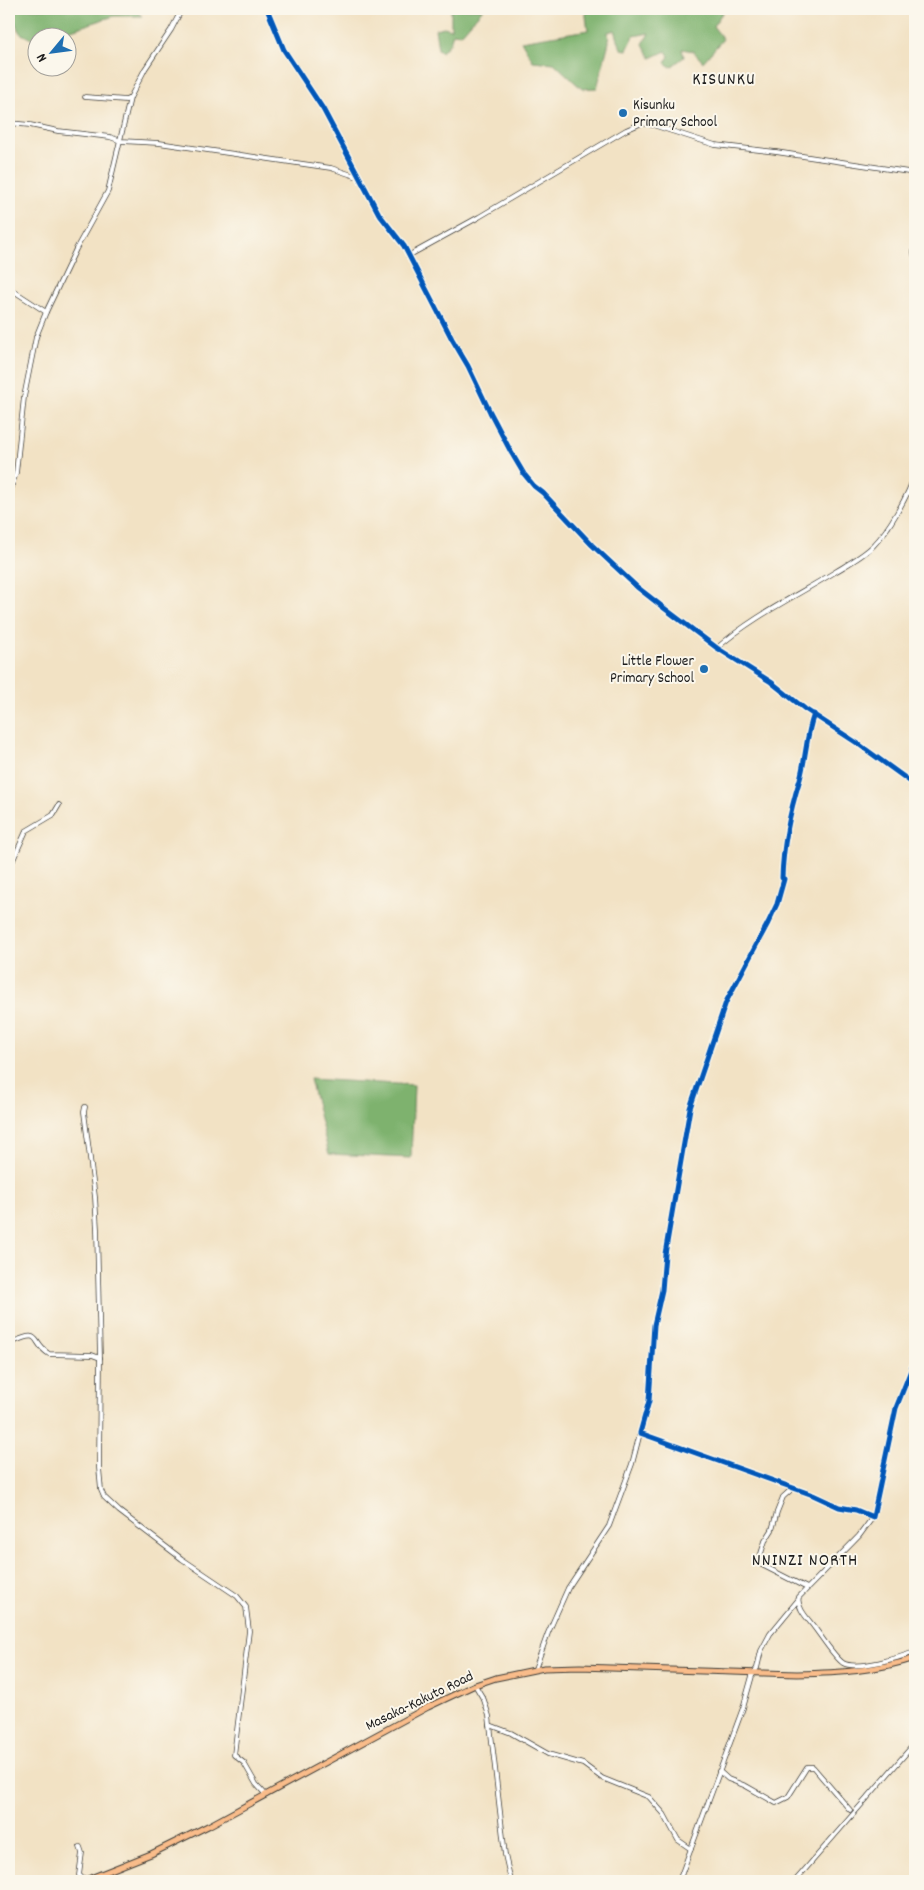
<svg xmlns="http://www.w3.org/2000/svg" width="924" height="1890" viewBox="0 0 924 1890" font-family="Dekko,sans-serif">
<rect width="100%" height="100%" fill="#fbf7ec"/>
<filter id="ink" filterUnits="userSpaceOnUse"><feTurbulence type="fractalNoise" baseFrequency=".02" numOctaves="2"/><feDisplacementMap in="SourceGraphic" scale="10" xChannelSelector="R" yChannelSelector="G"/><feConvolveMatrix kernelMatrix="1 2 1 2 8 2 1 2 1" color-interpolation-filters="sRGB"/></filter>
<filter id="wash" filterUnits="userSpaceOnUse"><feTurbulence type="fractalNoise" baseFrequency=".0096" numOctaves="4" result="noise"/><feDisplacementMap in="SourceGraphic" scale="20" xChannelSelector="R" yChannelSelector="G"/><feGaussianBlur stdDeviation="1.12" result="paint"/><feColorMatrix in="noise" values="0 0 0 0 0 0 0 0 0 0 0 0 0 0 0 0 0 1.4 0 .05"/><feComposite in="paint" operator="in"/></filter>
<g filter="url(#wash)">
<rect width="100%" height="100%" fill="#f2e2c4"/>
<g fill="#7eb26e" stroke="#4d6745">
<path d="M9 9H134L142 16H114L68 31 59 37 38 38 37 42 20 33Z"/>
<path d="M451 9H483L461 34 453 33 450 43 442 52 438 49 435 29 444 27 451 29Z"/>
<path d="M585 9H725L713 26 723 39 703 62 693 51 682 49 684 57 671 67 665 63 669 56 666 51 651 58 643 44 649 33 634 36 627 50 621 49 615 30 608 32 609 42 597 88 582 89 554 63 533 61 521 41 588 30Z"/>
<path d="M310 1079 414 1085 411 1158 329 1154Z"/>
</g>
</g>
<g filter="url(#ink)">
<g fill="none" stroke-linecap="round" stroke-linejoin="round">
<defs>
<g id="minor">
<path d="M267 9 284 50 323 109 379 214 404 246 452 339 468 366 490 412 511 452 524 474 534 486 543 493 592 545 637 587 664 608 717 648 771 682 805 709 857 743 915 785"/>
<path d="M85 97 126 100 130 98"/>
<path d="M9 123 30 125 58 131 110 137 121 141 159 143 331 168 358 177"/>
<path d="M915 242 914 252 915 259"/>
<path d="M408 256 479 217 626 130 642 123 653 125 715 145 776 152 915 173"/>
<path d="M9 288 46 312"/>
<path d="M9 494 16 473 24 397 36 337 46 312 76 249 108 191 130 98 145 69 171 30 182 9"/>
<path d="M717 648C752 617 796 596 835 572 848 564 863 556 873 546 889 530 909 494 915 474"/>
<path d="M814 714C806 735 806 758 800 779 790 811 783 844 782 878L784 879 777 904 768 923 726 1002 690 1108 665 1254 662 1290 654 1325 649 1401 640 1433 813 1495 839 1507 856 1510 873 1517 896 1408 915 1360"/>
<path d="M9 869 26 831 53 815 59 805"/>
<path d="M85 1107 84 1112 95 1197 97 1229 100 1358 99 1468 101 1490 104 1497 119 1511 182 1559 237 1596 246 1607 249 1631 234 1755 244 1763 256 1784 266 1795"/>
<path d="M9 1340 13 1342C43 1329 30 1342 49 1354L92 1355 100 1358"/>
<path d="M793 1488 783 1497 777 1512 772 1530 765 1541 758 1563 807 1588"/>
<path d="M873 1517 859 1536 799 1597C796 1607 808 1619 814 1627 821 1636 834 1657 843 1663 857 1671 901 1657 915 1652"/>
<path d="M535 1669 548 1633 568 1588 609 1526 632 1464 640 1433"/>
<path d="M475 1685 484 1700 489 1716 505 1855 511 1881"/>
<path d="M490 1725 511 1733 548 1754 583 1764 602 1778 649 1797 664 1814 678 1840 691 1849"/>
<path d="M719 1771 728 1779 746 1786 776 1803 788 1797 807 1767H813L850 1810"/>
<path d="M80 1847 82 1853 79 1875 85 1881"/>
<path d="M679 1881 743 1708 752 1676 757 1668 761 1651 770 1634 798 1600"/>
<path d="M795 1881 915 1743"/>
</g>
<path id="highway" d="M83 1881 151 1854 210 1825 428 1707 475 1685 496 1678 544 1668 580 1667 797 1674C838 1673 877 1671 915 1658"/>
</defs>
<use href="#minor" stroke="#3c3a35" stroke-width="5.5"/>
<use href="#highway" stroke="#3c3a35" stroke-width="7"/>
<use href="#minor" stroke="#fff" stroke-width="4"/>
<use href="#highway" stroke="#f9bc8a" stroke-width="5"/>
<defs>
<g id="cycleway">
<path d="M267 9 284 50 323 109 379 214 404 246 452 339 468 366 490 412 511 452 524 474 534 486 543 493 592 545 637 587 664 608 717 648 771 682 805 709 857 743 915 785"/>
<path d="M814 714C806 735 806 758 800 779 790 811 783 844 782 878L784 879 777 904 768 923 726 1002 690 1108 665 1254 662 1290 654 1325 649 1401 640 1433 813 1495 839 1507 856 1510 873 1517 896 1408 915 1360"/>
</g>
</defs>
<use href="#cycleway" stroke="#fbf7ec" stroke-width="8"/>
<use href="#cycleway" stroke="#0057b8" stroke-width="5"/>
</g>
</g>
<g fill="#1f6fb2" stroke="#fbf7ec" stroke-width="2">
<circle cx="623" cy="113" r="5"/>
<circle cx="704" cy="669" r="5"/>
</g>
<g text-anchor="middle" stroke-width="4" stroke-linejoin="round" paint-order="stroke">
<g font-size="15" fill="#1c1c1c" stroke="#fbf7ec" text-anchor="start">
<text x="633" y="109">Kisunku<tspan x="633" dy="17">Primary School</tspan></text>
<text x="694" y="665" text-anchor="end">Little Flower<tspan x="694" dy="17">Primary School</tspan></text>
</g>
<g font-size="15" fill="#1c1c1c" stroke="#fbf7ec">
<text transform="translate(419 1700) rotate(-26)" y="5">Masaka-Kakuto Road</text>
</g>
<g font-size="18" letter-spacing="1" fill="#1c1c1c" stroke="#fbf7ec">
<text x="724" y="84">KISUNKU</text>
<text x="805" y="1565">NNINZI NORTH</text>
</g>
</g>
<rect width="924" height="1890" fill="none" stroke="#fbf7ec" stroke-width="30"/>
<g transform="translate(52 52) rotate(241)"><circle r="24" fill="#fbf7ec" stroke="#a29f99"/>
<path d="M0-4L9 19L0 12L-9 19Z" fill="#1f6fb2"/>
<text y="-8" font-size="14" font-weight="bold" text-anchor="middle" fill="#1c1c1c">N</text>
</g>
</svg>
